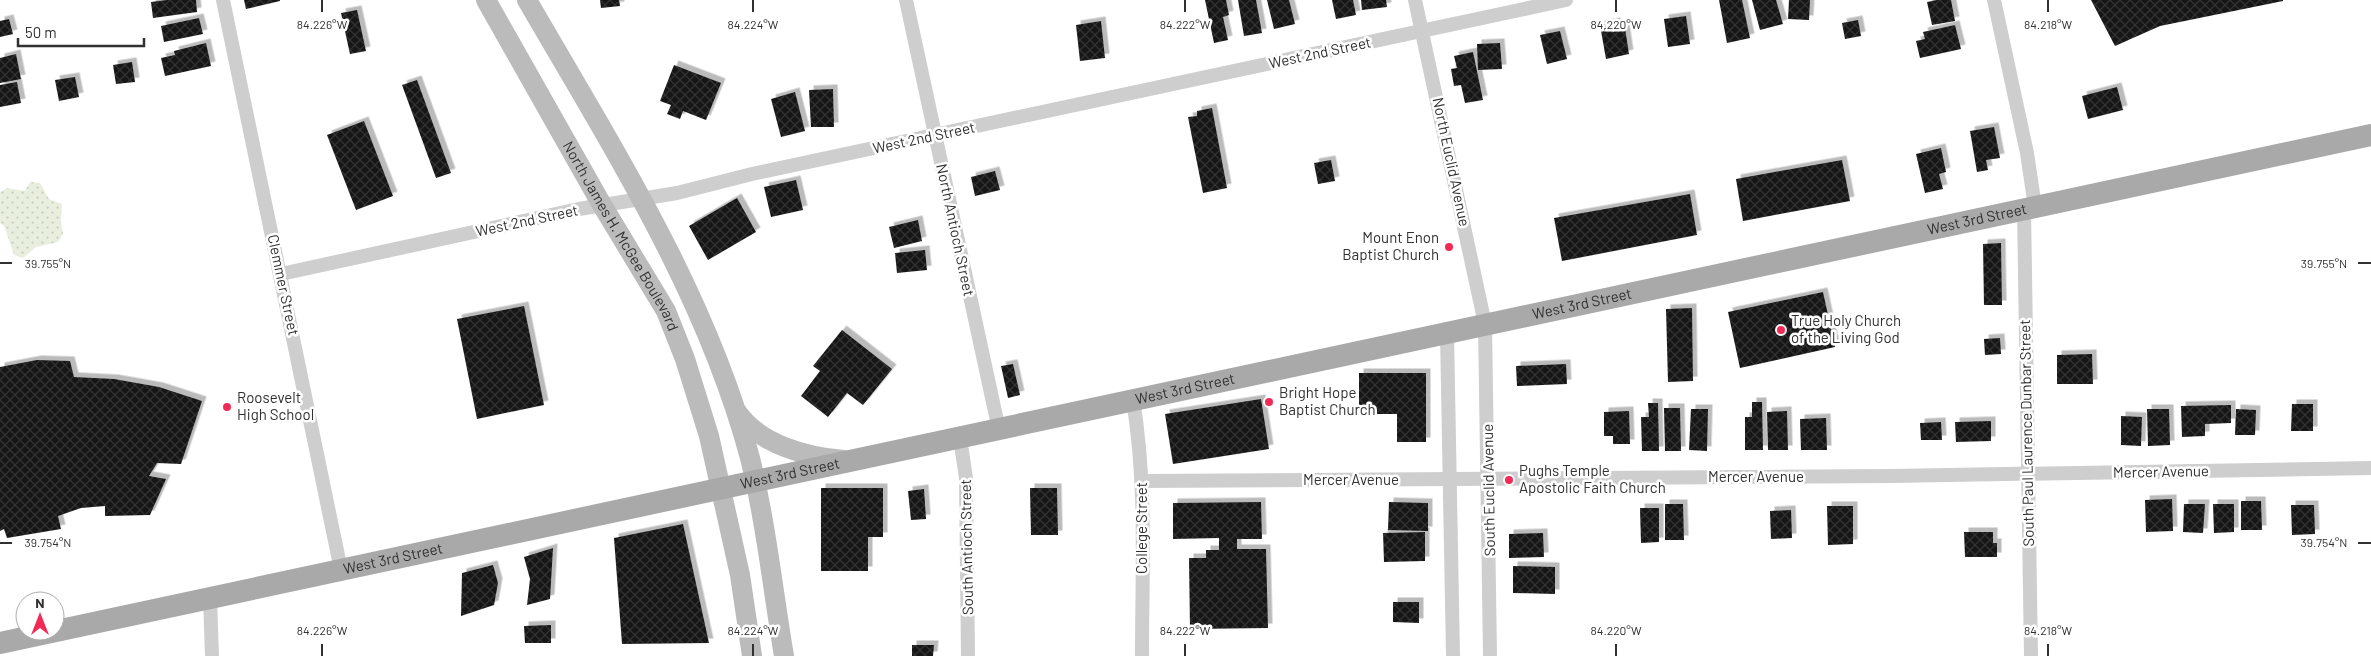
<svg xmlns="http://www.w3.org/2000/svg" width="2371" height="656" viewBox="0 0 2371 656" font-family="Barlow,sans-serif">
<defs>
<pattern id="park-dots" width="8" height="8" patternUnits="userSpaceOnUse" patternTransform="scale(1.25)"><rect width="8" height="8" fill="#e9efdf"/><path d="M2 2h.1M6 6h.1" fill="none" stroke="#c8cdc0" stroke-width="1.8" stroke-linecap="round"/></pattern>
<pattern id="building-cross-hatch" width="8" height="8" patternUnits="userSpaceOnUse" patternTransform="scale(1.25)"><rect width="8" height="8" fill="#181818"/><path d="M0 0l8 8M0 8l8-8" fill="none" stroke="#313131"/></pattern>
<filter id="shadow"><feDropShadow dx="4.5" dy="-4.5" stdDeviation="0" flood-color="#0004"/></filter>
</defs>
<rect width="100%" height="100%" fill="#fff"/>
<path fill="url(#park-dots)" d="M30 182 40 183 49 199 62 204 61 221 63 234 58 242 36 247 23 258 14 255 4 226 0 223V192L7 188 25 191Z"/>
<g fill="url(#building-cross-hatch)" filter="url(#shadow)">
<path d="M167 0H196L197 12 153 18 151 2Z"/>
<path d="M244 0H280V1L246 9Z"/>
<path d="M600 0H619L620 6 601 8Z"/>
<path d="M1205 0H1226L1229 15 1223 17 1228 40 1214 43Z"/>
<path d="M1238 0H1256L1262 33 1244 36Z"/>
<path d="M1267 0H1289L1295 24 1274 29Z"/>
<path d="M1332 0H1353L1356 15 1336 19Z"/>
<path d="M1361 0H1386L1387 7 1362 10Z"/>
<path d="M1719 0H1742L1750 38 1727 43Z"/>
<path d="M1752 0H1776L1783 24 1760 30Z"/>
<path d="M1789 0H1810L1809 20 1788 19Z"/>
<path d="M1937 0H1951L1955 21 1932 25 1927 2Z"/>
<path d="M2091 0H2283V1L2160 26 2115 46Z"/>
<path d="M357 10 366 51 350 54 341 13Z"/>
<path d="M1686 16 1690 44 1668 47 1664 19Z"/>
<path d="M199 18 203 34 164 42 161 26Z"/>
<path d="M9 19 13 34 0 37V21Z"/>
<path d="M1858 20 1861 36 1845 39 1842 23Z"/>
<path d="M1101 21 1105 58 1080 61 1076 25Z"/>
<path d="M1616 22 1617 30 1625 28 1629 54 1606 59 1600 25Z"/>
<path d="M1955 25 1961 49 1920 58 1916 41 1925 39 1923 32Z"/>
<path d="M1560 31 1567 59 1547 64 1540 35Z"/>
<path d="M206 43 211 66 165 76 161 58 175 55 174 51Z"/>
<path d="M1500 43 1502 69 1478 70 1477 44Z"/>
<path d="M1473 52 1483 100 1465 103 1461 85 1454 86 1451 69 1457 68 1454 56Z"/>
<path d="M16 54 21 79 0 83V58Z"/>
<path d="M132 62 135 82 116 84 113 65Z"/>
<path d="M674 65 721 83 706 120 683 111 680 119 667 114 671 105 660 101Z"/>
<path d="M75 77 79 97 59 101 55 80Z"/>
<path d="M417 80 451 173 436 178 402 85Z"/>
<path d="M17 82 21 103 0 107V85Z"/>
<path d="M2117 87 2123 110 2088 119 2082 96Z"/>
<path d="M833 89 834 127H811L809 90Z"/>
<path d="M795 92 805 131 781 137 771 99Z"/>
<path d="M1212 108 1227 188 1203 193 1188 117 1197 116V111Z"/>
<path d="M364 121 393 196 356 210 327 135Z"/>
<path d="M1994 127 2000 158 1986 160 1988 170 1977 172 1970 131Z"/>
<path d="M1941 148 1946 172 1939 174 1943 189 1925 193 1916 154Z"/>
<path d="M1331 160 1335 181 1318 184 1314 163Z"/>
<path d="M1842 160 1850 201 1743 221 1736 179Z"/>
<path d="M995 171 1000 190 975 196 971 177Z"/>
<path d="M796 180 803 210 771 217 764 187Z"/>
<path d="M1690 194 1697 235 1562 261 1554 218Z"/>
<path d="M737 198 756 232 708 260 689 226Z"/>
<path d="M918 220 922 241 894 248 889 227Z"/>
<path d="M2001 243 2002 305H1984L1983 244Z"/>
<path d="M925 250 927 270 897 273 895 253Z"/>
<path d="M1823 292 1835 347 1740 368 1728 312Z"/>
<path d="M524 306 544 405 477 419 457 319Z"/>
<path d="M1692 308 1693 381 1668 382 1666 309Z"/>
<path d="M842 330 892 369 863 405 847 393 828 417 801 396 820 371 813 366Z"/>
<path d="M2000 338 2001 354 1985 355 1984 339Z"/>
<path d="M2092 354 2093 384H2057V355Z"/>
<path d="M37 360 70 361 74 377 114 379 159 387 202 401 181 464 157 463 149 476 166 479 150 515 105 516V506L81 508 58 516 61 529 7 538 4 529 0 531V367Z"/>
<path d="M1013 364 1020 395 1008 398 1001 366Z"/>
<path d="M1566 364 1567 384 1517 386 1516 366Z"/>
<path d="M1359 373H1426V442H1397V414H1359Z"/>
<path d="M1261 399 1269 449 1173 464 1165 414Z"/>
<path d="M1752 402H1762L1763 450H1745V417H1752Z"/>
<path d="M1648 403H1658L1659 451H1642L1641 417H1649Z"/>
<path d="M2292 404H2313V431H2291Z"/>
<path d="M2231 405V423L2205 424V436L2182 437 2181 406Z"/>
<path d="M1664 408H1680L1681 451H1665Z"/>
<path d="M1691 409H1708L1707 451 1689 450Z"/>
<path d="M2147 409H2169L2170 445 2148 446Z"/>
<path d="M2236 409 2256 410 2255 435H2235Z"/>
<path d="M1629 411 1630 444H1613V436H1604V412Z"/>
<path d="M1787 411 1788 450H1768L1767 412Z"/>
<path d="M2121 416 2142 417 2141 446 2121 445Z"/>
<path d="M1826 418 1827 450H1801L1800 419Z"/>
<path d="M1991 421V441L1956 442 1955 422Z"/>
<path d="M1941 422 1942 440H1921L1920 423Z"/>
<path d="M821 488H883V537H868V571H821Z"/>
<path d="M1030 488H1057L1058 535H1031Z"/>
<path d="M924 489 926 519 911 520 908 491Z"/>
<path d="M2172 499 2173 531 2146 532 2145 500Z"/>
<path d="M2241 501H2261L2262 530H2241Z"/>
<path d="M1261 502 1262 539H1237V549H1266L1268 628 1190 629 1189 558H1206V550H1219V538L1173 539V503Z"/>
<path d="M1389 502 1428 503V531L1388 530Z"/>
<path d="M1665 504H1683L1684 540H1665Z"/>
<path d="M2184 504H2205L2203 533 2183 532Z"/>
<path d="M2213 504H2234V532L2214 533Z"/>
<path d="M2291 505H2314L2315 534 2292 535Z"/>
<path d="M1827 506H1853V544L1828 545Z"/>
<path d="M1640 508H1659V542L1641 543Z"/>
<path d="M1791 510 1792 538 1771 539 1770 511Z"/>
<path d="M683 524 709 643 622 644 614 538Z"/>
<path d="M1425 532V561L1384 562 1383 533Z"/>
<path d="M1964 532H1993V543H1997V557H1965Z"/>
<path d="M1543 533 1544 557 1509 558V534Z"/>
<path d="M553 548 550 599 527 605 530 579 524 557Z"/>
<path d="M493 565 498 583 494 605 461 616 462 573Z"/>
<path d="M1513 566 1555 567V594L1513 593Z"/>
<path d="M1393 602H1419V623L1393 622Z"/>
<path d="M551 625V643H525L524 626Z"/>
<path d="M912 645H934L933 656H912Z"/>
</g>
<g fill="none" stroke-linecap="round" stroke-linejoin="round">
<g stroke="#cecece" stroke-width="14">
<path d="M223 0 341 570"/>
<path d="M906 0 999 430"/>
<path d="M1415 0 1485 324 1490 656"/>
<path d="M1994 0 2027 153 2035 207"/>
<path d="M2024 209 2031 656"/>
<path d="M281 274 579 209 677 193 752 174 1566 0"/>
<path d="M1447 333 1453 656"/>
<path d="M1133 400C1147 485 1142 571 1142 656"/>
<path d="M960 438 966 478 968 656"/>
<path d="M1142 481 1891 476 2371 468"/>
<path d="M210 598 212 656"/>
</g>
<g stroke="#bbb" stroke-width="20">
<path id="s1" d="M486 0 602 205 666 311 685 359 709 436 740 575 752 656"/>
<path d="M527 0C612 147 706 293 750 458 766 523 773 591 784 656"/>
<path d="M737 412C760 445 807 457 844 460"/>
</g>
<path stroke="#a9a9a9" stroke-width="22" id="s2" d="M0 643 2371 135"/>
</g>
<path fill="none" stroke="#313131" stroke-width="2" d="M322 0V12M753 0V12M1185 0V12M1616 0V12M2048 0V12M0 263H12M2358 263H2371M0 543H12M2358 543H2371M322 644V656M753 644V656M1185 644V656M1616 644V656M2048 644V656"/>
<g fill="#f02b55" stroke="#fff" stroke-width="2">
<circle cx="1449" cy="247" r="5"/>
<circle cx="1781" cy="330" r="5"/>
<circle cx="1269" cy="402" r="5"/>
<circle cx="227" cy="407" r="5"/>
<circle cx="1509" cy="480" r="5"/>
</g>
<g text-anchor="middle" stroke-width="5" stroke-linejoin="round" paint-order="stroke">
<g font-size="15" fill="#313131" stroke="#fff">
<text transform="translate(1320 53) rotate(-12)" y="5">West 2nd Street</text>
<text transform="translate(924 138) rotate(-12)" y="5">West 2nd Street</text>
<text transform="translate(1451 162) rotate(78)" y="5">North Euclid Avenue</text>
<text dy="5" stroke="none"><textPath href="#s2" startOffset="2022">West 3rd Street</textPath></text>
<text transform="translate(527 221) rotate(-12)" y="5">West 2nd Street</text>
<text transform="translate(955 230) rotate(78)" y="5">North Antioch Street</text>
<text dy="5" stroke="none"><textPath href="#s1" startOffset="272">North James H. McGee Boulevard</textPath></text>
<text transform="translate(283 285) rotate(78)" y="5">Clemmer Street</text>
<text dy="5" stroke="none"><textPath href="#s2" startOffset="1618">West 3rd Street</textPath></text>
<text dy="5" stroke="none"><textPath href="#s2" startOffset="1212">West 3rd Street</textPath></text>
<text transform="translate(2027 433) rotate(-91)" y="5">South Paul Laurence Dunbar Street</text>
<text transform="translate(2161 472) rotate(-1)" y="5">Mercer Avenue</text>
<text dy="5" stroke="none"><textPath href="#s2" startOffset="808">West 3rd Street</textPath></text>
<text x="1756" y="482">Mercer Avenue</text>
<text x="1351" y="485">Mercer Avenue</text>
<text transform="translate(1489 490) rotate(-91)" y="5">South Euclid Avenue</text>
<text transform="translate(1142 528) rotate(-90)" y="5">College Street</text>
<text transform="translate(967 547) rotate(-91)" y="5">South Antioch Street</text>
<text dy="5" stroke="none"><textPath href="#s2" startOffset="402">West 3rd Street</textPath></text>
</g>
<g font-size="15" fill="#313131" stroke="#fff" text-anchor="start">
<text x="1439" y="243" text-anchor="end">Mount Enon<tspan x="1439" dy="17">Baptist Church</tspan></text>
<text x="1791" y="326">True Holy Church<tspan x="1791" dy="17">of the Living God</tspan></text>
<text x="1279" y="398">Bright Hope<tspan x="1279" dy="17">Baptist Church</tspan></text>
<text x="237" y="403">Roosevelt<tspan x="237" dy="17">High School</tspan></text>
<text x="1519" y="476">Pughs Temple<tspan x="1519" dy="17">Apostolic Faith Church</tspan></text>
</g>
</g>
<g font-size="12" text-anchor="middle" fill="#313131" stroke="#fff" stroke-width="5" stroke-linejoin="round" paint-order="stroke">
<text x="322" y="29">84.226°W</text>
<text x="753" y="29">84.224°W</text>
<text x="1185" y="29">84.222°W</text>
<text x="1616" y="29">84.220°W</text>
<text x="2048" y="29">84.218°W</text>
<text x="48" y="268">39.755°N</text>
<text x="2324" y="268">39.755°N</text>
<text x="48" y="547">39.754°N</text>
<text x="2324" y="547">39.754°N</text>
<text x="322" y="635">84.226°W</text>
<text x="753" y="635">84.224°W</text>
<text x="1185" y="635">84.222°W</text>
<text x="1616" y="635">84.220°W</text>
<text x="2048" y="635">84.218°W</text>
</g>
<g transform="translate(40 616)"><circle r="24" fill="#ffffff" stroke="#adadad"/>
<path d="M0-4L9 19L0 12L-9 19Z" fill="#f02b55"/>
<text y="-8" font-size="14" font-weight="bold" text-anchor="middle" fill="#313131">N</text>
</g>
<path d="M18 38v8h126v-8" fill="none" stroke="#313131" stroke-width="2.5"/>
<text x="25" y="38" font-size="15" fill="#313131" stroke="#ffffff" stroke-width="4" paint-order="stroke">50 m</text>
</svg>
